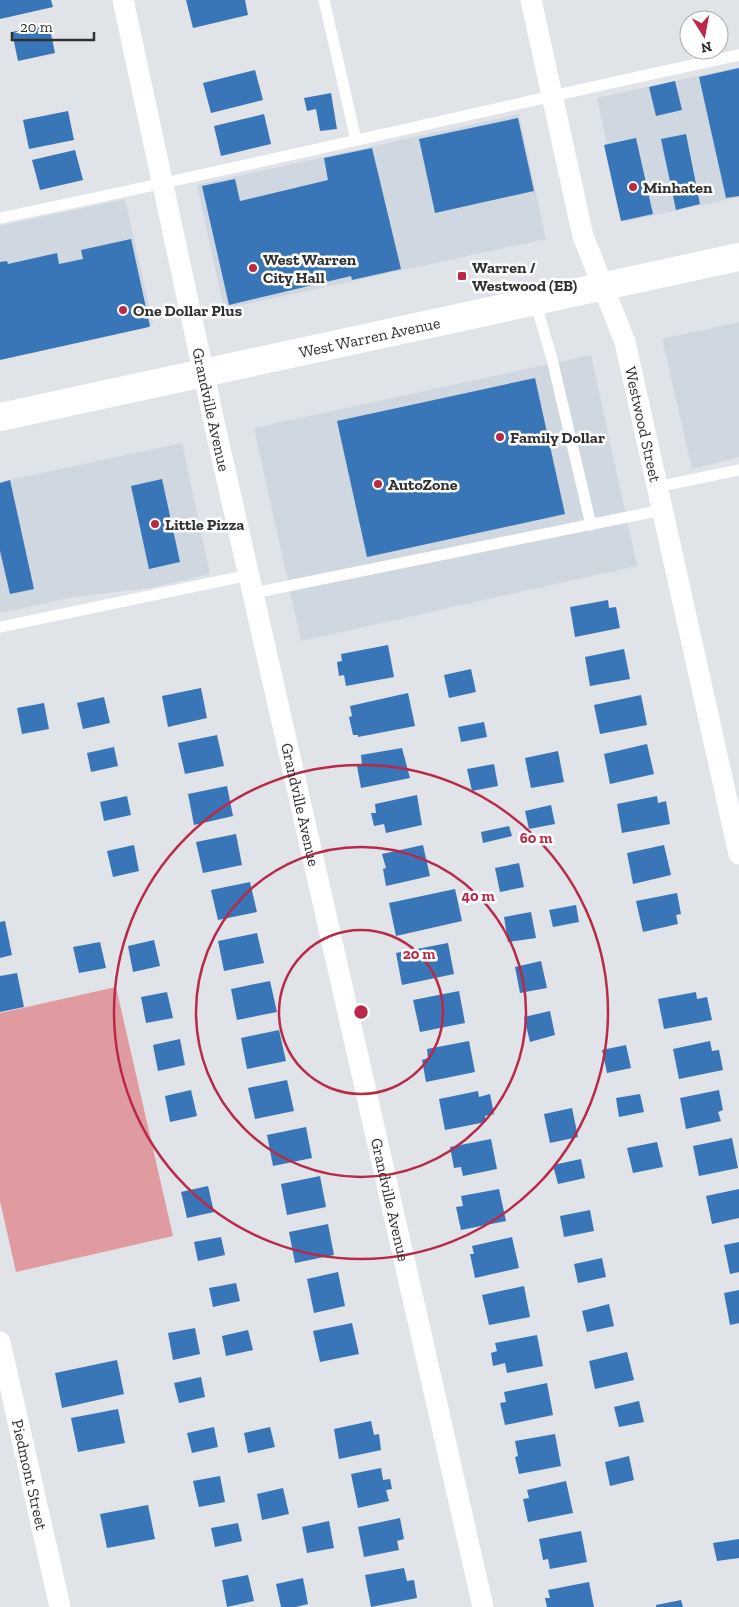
<svg xmlns="http://www.w3.org/2000/svg" width="739" height="1607" viewBox="0 0 739 1607" font-family="'Zilla Slab',serif">
<rect width="100%" height="100%" fill="#e0e3e7"/>
<g fill="#cfd7e1">
<path d="M739 67V197L624 222 597 98Z"/>
<path d="M519 114 546 239 224 309 197 185Z"/>
<path d="M125 199 153 324 0 358V226Z"/>
<path d="M739 322V457L692 469 662 339Z"/>
<path d="M591 355 637 566 301 641 254 428Z"/>
<path d="M182 443 210 574 150 588 74 597 0 613V482Z"/>
</g>
<path fill="#df9ba0" d="M116 987 173 1236 16 1272 0 1201V1013Z"/>
<g fill="#3976b8">
<path d="M0 0H51L53 7 0 19Z"/>
<path d="M186 0H245L248 15 193 28Z"/>
<path d="M49 24 55 53 18 61 12 32Z"/>
<path d="M739 68V196L726 198 699 77Z"/>
<path d="M255 70 263 100 211 113 203 83Z"/>
<path d="M675 81 682 110 656 116 649 87Z"/>
<path d="M331 93 337 129 320 131 316 109 307 111 304 98Z"/>
<path d="M68 111 74 140 29 149 23 120Z"/>
<path d="M264 114 271 144 221 156 214 126Z"/>
<path d="M518 118 534 191 435 213 419 139Z"/>
<path d="M686 134 700 204 676 210 661 139Z"/>
<path d="M636 138 653 214 621 221 604 145Z"/>
<path d="M372 148 401 269 352 280 351 276 229 305 202 186 235 179 240 201 328 180 324 158Z"/>
<path d="M75 150 83 180 40 190 32 160Z"/>
<path d="M131 239 150 326 149 327 0 360V262L7 261 8 264 57 253 59 264 83 259 81 250Z"/>
<path d="M535 378 565 514 367 557 337 421Z"/>
<path d="M162 479 180 562 149 569 131 486Z"/>
<path d="M10 480 34 589 10 594 0 551V483Z"/>
<path d="M608 600 609 608 616 607 620 628 575 637 570 607Z"/>
<path d="M388 645 394 677 346 686 344 675 339 676 337 662 342 661 341 654Z"/>
<path d="M624 649 630 679 590 686 585 657Z"/>
<path d="M471 669 476 692 449 698 444 675Z"/>
<path d="M201 688 207 718 168 727 162 696Z"/>
<path d="M408 693 415 726 358 737V735H353L349 717 352 716 350 706Z"/>
<path d="M641 695 647 725 600 734 594 705Z"/>
<path d="M104 697 110 723 83 729 77 703Z"/>
<path d="M44 703 49 729 22 734 17 708Z"/>
<path d="M484 722 487 737 461 742 458 727Z"/>
<path d="M217 735 224 766 185 774 178 743Z"/>
<path d="M647 744 654 774 610 784 604 754Z"/>
<path d="M114 747 118 766 91 772 87 753Z"/>
<path d="M402 748 410 778 361 788 357 766 362 765 361 755Z"/>
<path d="M558 751 564 782 531 788 525 758Z"/>
<path d="M494 764 498 786 472 791 467 769Z"/>
<path d="M227 786 233 816 194 825 188 794Z"/>
<path d="M417 795 422 825 386 833 384 824 374 826 371 813H376L375 804Z"/>
<path d="M127 796 131 815 104 821 100 802Z"/>
<path d="M657 796 658 803 666 801 670 824 622 833 617 804Z"/>
<path d="M551 805 555 824 529 829 525 811Z"/>
<path d="M509 826 512 836 483 843 481 832Z"/>
<path d="M236 834 242 865 203 873 196 842Z"/>
<path d="M134 845 139 871 113 877 107 851Z"/>
<path d="M423 845 430 876 386 886 383 869 386 868 382 854Z"/>
<path d="M664 845 671 875 633 884 627 853Z"/>
<path d="M519 863 524 887 500 892 495 868Z"/>
<path d="M250 882 257 912 218 920 211 890Z"/>
<path d="M455 889 462 921 396 936 389 903Z"/>
<path d="M677 893 681 914 676 915 678 924 643 932 636 901Z"/>
<path d="M576 905 579 922 553 927 549 910Z"/>
<path d="M531 912 536 938 508 942 504 917Z"/>
<path d="M5 921 12 955 0 958V922Z"/>
<path d="M257 933 264 963 224 971 218 941Z"/>
<path d="M154 940 160 966 133 972 128 946Z"/>
<path d="M100 942 106 968 79 973 73 947Z"/>
<path d="M448 943 454 974 402 985 396 953Z"/>
<path d="M541 961 547 988 520 993 515 967Z"/>
<path d="M17 973 24 1007 0 1012V976Z"/>
<path d="M270 981 277 1012 237 1020 231 989Z"/>
<path d="M459 991 465 1023 420 1032 413 1000Z"/>
<path d="M167 992 173 1018 146 1023 141 997Z"/>
<path d="M696 992 697 999 707 997 712 1020 664 1029 658 999Z"/>
<path d="M550 1011 555 1035 530 1042 524 1017Z"/>
<path d="M279 1030 286 1061 247 1069 241 1038Z"/>
<path d="M180 1039 185 1065 158 1071 153 1045Z"/>
<path d="M469 1041 475 1072 426 1082 422 1060 428 1058 427 1049Z"/>
<path d="M710 1041 712 1051 719 1050 723 1070 679 1079 673 1049Z"/>
<path d="M626 1045 631 1068 607 1073 602 1050Z"/>
<path d="M287 1080 294 1111 255 1119 248 1088Z"/>
<path d="M191 1090 197 1116 170 1122 165 1096Z"/>
<path d="M719 1090 723 1110 718 1112 721 1121 686 1129 680 1098Z"/>
<path d="M478 1091 479 1097 490 1094 494 1114 485 1116 486 1122 445 1130 439 1099Z"/>
<path d="M640 1094 644 1112 619 1117 616 1098Z"/>
<path d="M572 1108 578 1137 550 1143 544 1114Z"/>
<path d="M306 1127 312 1158 273 1166 267 1135Z"/>
<path d="M732 1138 738 1168 699 1176 693 1146Z"/>
<path d="M491 1139 497 1169 463 1176 461 1167 454 1168 450 1147Z"/>
<path d="M657 1142 663 1167 633 1173 627 1148Z"/>
<path d="M581 1159 585 1178 558 1184 553 1165Z"/>
<path d="M320 1176 326 1207 287 1215 281 1184Z"/>
<path d="M208 1186 214 1212 187 1218 181 1192Z"/>
<path d="M499 1189 506 1221 461 1230 456 1207 463 1206 461 1196Z"/>
<path d="M739 1189V1218L712 1224 706 1196Z"/>
<path d="M590 1210 594 1231 564 1237 560 1216Z"/>
<path d="M328 1224 334 1255 295 1263 289 1232Z"/>
<path d="M221 1237 225 1255 198 1261 194 1242Z"/>
<path d="M512 1237 519 1268 475 1278 470 1254H474L472 1246Z"/>
<path d="M739 1242V1272L730 1274 724 1245Z"/>
<path d="M602 1258 606 1277 578 1283 574 1264Z"/>
<path d="M338 1272 345 1306 314 1313 307 1279Z"/>
<path d="M236 1283 240 1301 213 1307 209 1288Z"/>
<path d="M524 1286 530 1317 489 1325 482 1295Z"/>
<path d="M739 1290V1323L730 1325 724 1293Z"/>
<path d="M609 1304 614 1326 587 1332 582 1311Z"/>
<path d="M352 1323 359 1354 320 1362 313 1331Z"/>
<path d="M195 1328 200 1354 173 1360 168 1333Z"/>
<path d="M248 1330 253 1350 226 1356 222 1336Z"/>
<path d="M537 1335 543 1366 507 1373 505 1363 493 1366 491 1353 497 1351 495 1343Z"/>
<path d="M627 1352 634 1380 595 1389 589 1361Z"/>
<path d="M117 1360 124 1394 62 1408 55 1373Z"/>
<path d="M201 1377 205 1397 179 1403 174 1383Z"/>
<path d="M547 1383 553 1415 505 1425 500 1403 506 1402 504 1392Z"/>
<path d="M639 1401 644 1422 619 1427 614 1407Z"/>
<path d="M118 1409 125 1443 78 1452 71 1418Z"/>
<path d="M371 1421 374 1435 379 1434 381 1450 339 1459 334 1429Z"/>
<path d="M214 1427 218 1447 192 1453 187 1433Z"/>
<path d="M270 1427 275 1447 248 1453 244 1433Z"/>
<path d="M555 1434 561 1466 519 1474 515 1457 518 1456 515 1441Z"/>
<path d="M629 1456 634 1480 610 1486 605 1462Z"/>
<path d="M381 1468 383 1480 390 1479 392 1489 386 1490 389 1501 358 1508 351 1474Z"/>
<path d="M220 1476 225 1502 199 1507 193 1481Z"/>
<path d="M566 1481 573 1513 528 1522 523 1499 529 1498 527 1490Z"/>
<path d="M283 1488 289 1514 262 1520 257 1494Z"/>
<path d="M148 1505 155 1539 107 1548 100 1514Z"/>
<path d="M400 1518 404 1539 397 1541 399 1550 364 1557 358 1527Z"/>
<path d="M329 1521 334 1548 307 1553 302 1527Z"/>
<path d="M238 1523 242 1541 215 1547 211 1528Z"/>
<path d="M581 1531 587 1562 550 1569 548 1559 543 1560 539 1539Z"/>
<path d="M739 1539V1558L717 1561 713 1543Z"/>
<path d="M404 1568 407 1581 414 1580 417 1598 371 1607 365 1575Z"/>
<path d="M248 1575 254 1601 227 1607 222 1580Z"/>
<path d="M303 1578 308 1604 296 1607H281L276 1584Z"/>
<path d="M589 1582 594 1607H547L545 1598H550L548 1590Z"/>
<path d="M681 1600 683 1607H656V1605Z"/>
</g>
<g fill="none" stroke-linecap="round" stroke-linejoin="round">
<g stroke="#fff" stroke-width="11">
<path d="M324 0 356 140"/>
<path d="M0 218C247 167 492 108 739 55"/>
<path d="M535 301 552 359 591 525"/>
<path d="M657 487 739 470"/>
<path d="M253 593 662 510"/>
<path d="M0 627 249 575"/>
</g>
<g stroke="#fff" stroke-width="21">
<path id="s1" d="M123 0 216 431 483 1607"/>
<path id="s2" d="M531 0 583 236 625 342 739 854"/>
<path id="s3" d="M0 1342 60 1607"/>
</g>
<path stroke="#fff" stroke-width="28" id="s4" d="M0 417 739 257"/>
</g>
<g fill="none" stroke="#ba2947" stroke-width="2.5">
<circle cx="361" cy="1012" r="82"/>
<circle cx="361" cy="1012" r="165"/>
<circle cx="361" cy="1012" r="247"/>
</g>
<g fill="#ba2947" stroke="#fff" stroke-width="2">
<circle cx="633" cy="187" r="5"/>
<circle cx="253" cy="268" r="5"/>
<rect x="457" y="271" width="10" height="10" rx="2.5"/>
<circle cx="123" cy="310" r="5"/>
<circle cx="500" cy="437" r="5"/>
<circle cx="378" cy="484" r="5"/>
<circle cx="155" cy="524" r="5"/>
</g>
<g text-anchor="middle" stroke-width="5" stroke-linejoin="round" paint-order="stroke">
<g font-size="16" font-weight="bold" fill="#303132" stroke="#fff" text-anchor="start">
<text x="643" y="193">Minhaten</text>
<text x="263" y="265">West Warren<tspan x="263" dy="18">City Hall</tspan></text>
<text x="472" y="273">Warren /<tspan x="472" dy="18">Westwood (EB)</tspan></text>
<text x="133" y="316">One Dollar Plus</text>
<text x="510" y="443">Family Dollar</text>
<text x="388" y="490">AutoZone</text>
<text x="165" y="530">Little Pizza</text>
</g>
<g font-size="16" fill="#303132" stroke="#fff">
<text dy="6" stroke="none"><textPath href="#s4" startOffset="378">West Warren Avenue</textPath></text>
<text dy="6" stroke="none"><textPath href="#s1" startOffset="419">Grandville Avenue</textPath></text>
<text dy="6" stroke="none"><textPath href="#s2" startOffset="440">Westwood Street</textPath></text>
<text dy="6" stroke="none"><textPath href="#s1" startOffset="824">Grandville Avenue</textPath></text>
<text dy="6" stroke="none"><textPath href="#s1" startOffset="1229">Grandville Avenue</textPath></text>
<text dy="6" stroke="none"><textPath href="#s3" startOffset="136">Piedmont Street</textPath></text>
</g>
</g>
<circle cx="361" cy="1012" r="8" fill="#ba2947" stroke="#fff" stroke-width="2.5"/>
<g font-size="15" text-anchor="middle" font-weight="bold" fill="#ba2947" stroke="#fff" stroke-width="5" stroke-linejoin="round" paint-order="stroke">
<text x="536" y="843">60 m</text>
<text x="478" y="901">40 m</text>
<text x="419" y="959">20 m</text>
</g>
<g transform="translate(704 35) rotate(169)"><circle r="24" fill="#ffffff" stroke="#acadad"/>
<path d="M0-4L9 19L0 12L-9 19Z" fill="#ba2947"/>
<text y="-8" font-size="14" font-weight="bold" text-anchor="middle" fill="#303132">N</text>
</g>
<path d="M12 32v8h82v-8" fill="none" stroke="#303132" stroke-width="2.5"/>
<text x="20" y="32" font-size="15" fill="#303132" stroke="#ffffff" stroke-width="4" paint-order="stroke">20 m</text>
</svg>
